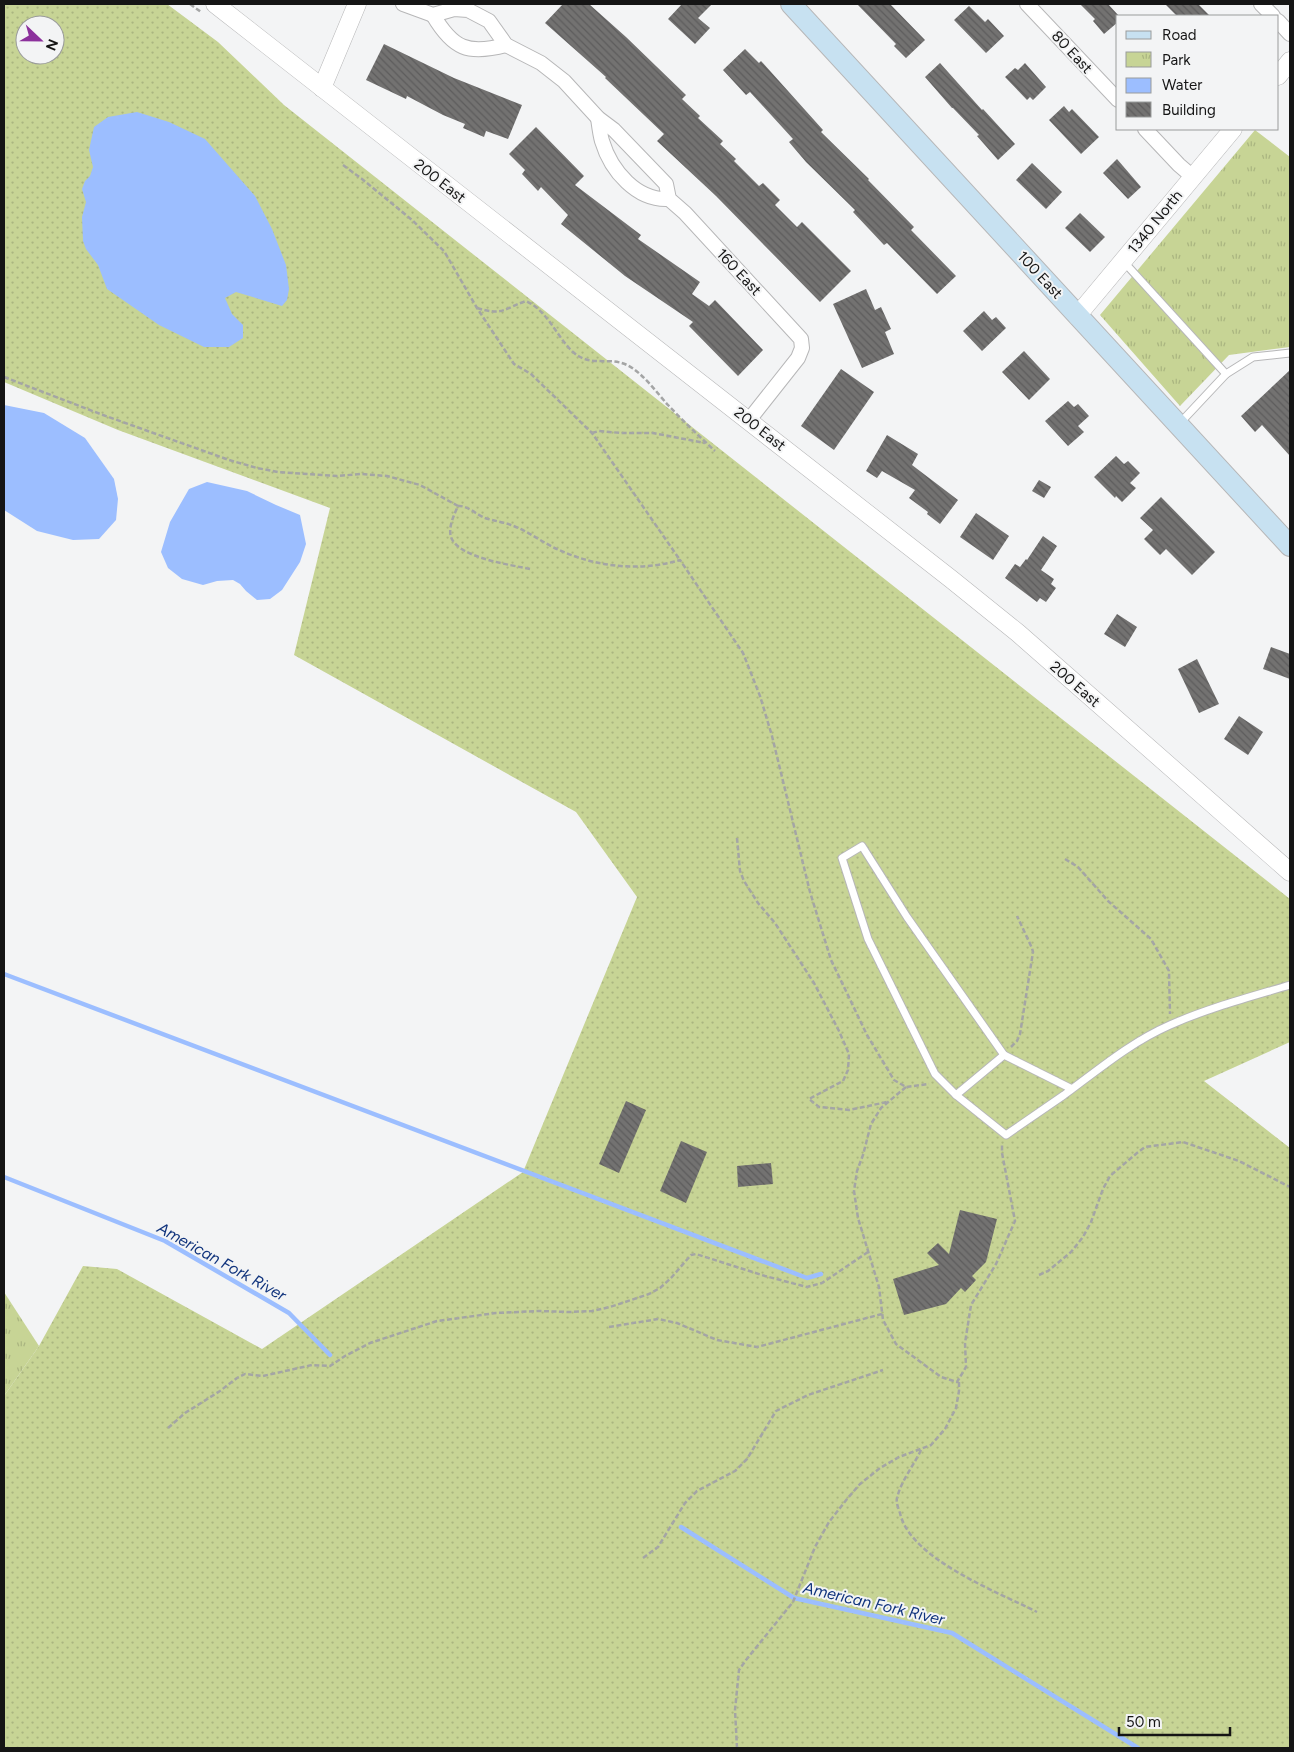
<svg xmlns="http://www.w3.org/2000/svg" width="1294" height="1752" viewBox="0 0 1294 1752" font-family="Figtree,sans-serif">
<defs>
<pattern id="grass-dots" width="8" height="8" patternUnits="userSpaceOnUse" patternTransform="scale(1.25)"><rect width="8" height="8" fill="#c7d495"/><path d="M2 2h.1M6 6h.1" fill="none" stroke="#aab580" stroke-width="1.8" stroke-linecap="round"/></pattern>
<pattern id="park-tufts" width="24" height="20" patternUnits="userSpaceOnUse" patternTransform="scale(1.25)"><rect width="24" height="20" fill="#c7d495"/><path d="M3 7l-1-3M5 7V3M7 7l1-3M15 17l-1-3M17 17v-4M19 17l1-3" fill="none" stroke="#aab580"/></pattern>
<pattern id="building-back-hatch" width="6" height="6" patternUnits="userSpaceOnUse" patternTransform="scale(1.25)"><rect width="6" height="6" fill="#737271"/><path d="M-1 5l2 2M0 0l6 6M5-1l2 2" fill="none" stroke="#5d5c5c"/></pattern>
</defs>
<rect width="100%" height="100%" fill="#f3f4f5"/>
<path fill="url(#grass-dots)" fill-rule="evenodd" d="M4 4H167L218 42 284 105 1290 899V1042L1204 1081 1290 1148V1748H4V1396L39 1346 83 1266 117 1269 262 1349 523 1172 637 897 576 812 294 655 330 508 118 430 4 382ZM25 25H55V55H25Z"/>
<g fill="url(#park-tufts)">
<path d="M1255 130 1290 157V347L1229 355 1180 406 1100 315Z"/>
<path d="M4 1292 39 1346 4 1396Z"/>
</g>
<g fill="#9cbeff">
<path d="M137 112 169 122 205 139 255 196 272 229 286 265 289 289 287 300 282 306 236 292 225 298 232 314 243 325V338L229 347H204L159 325 107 289 98 265 86 249 83 241 82 217 86 202 82 189 85 181 90 176 93 167 89 150 94 127 108 117Z"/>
<path d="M4 405 44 413 85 438 114 479 118 499 116 520 99 539 73 540 37 531 4 510Z"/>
<path d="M207 482 247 491 276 505 300 515 306 544 300 562 282 590 270 599 257 600 246 591 240 584 233 580 217 581 203 585 182 579 168 568 161 552 170 522 189 489Z"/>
</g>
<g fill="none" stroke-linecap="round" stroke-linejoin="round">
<g stroke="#9cbeff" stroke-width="4.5">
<path d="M4 974 807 1278 821 1274"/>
<path d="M4 1177 165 1241 289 1313 330 1355"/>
<path d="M681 1527 794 1598 952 1633 1138 1748"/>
</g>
</g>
<g fill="url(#building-back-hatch)">
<path d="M563 4H589L626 37 686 95 682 99 700 116 698 118 723 141 720 144 736 159 734 161 759 186 763 183 780 200 775 205 797 227 802 222 851 271 820 302 716 196 657 141 664 134 605 78 606 77 545 23Z"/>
<path d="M682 4H712L698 18 710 28 695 44 668 19Z"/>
<path d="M857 4H890L925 40 906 58 894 46 896 44Z"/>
<path d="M1080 4H1108L1119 16H1118V22L1104 34 1093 21 1095 19Z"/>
<path d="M1165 4H1198L1210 16H1177Z"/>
<path d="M969 6 985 22 988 19 1004 36 986 53 954 20Z"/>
<path d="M384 44 454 78 522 105 508 139 486 131 484 137 463 128 465 124 443 115 407 96 406 99 366 80Z"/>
<path d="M745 49 759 63 761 61 771 72 823 130 821 132 869 179 868 180 914 227 911 230 956 276 937 294 887 243 884 245 853 212 855 210 806 162 789 142 793 139 750 92 746 95 723 70Z"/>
<path d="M940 63 982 110 983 109 1015 144 998 160 977 136 979 135 953 108H952L925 77Z"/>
<path d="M1025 63 1046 87 1033 100 1030 97 1027 100 1005 77 1015 68 1018 70Z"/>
<path d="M1064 106 1069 112 1072 109 1099 137 1081 154 1049 120Z"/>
<path d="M536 127 584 176 575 185 641 235 638 239 700 282 692 294 709 306 715 300 763 350 738 376 689 326 693 322 625 276 561 224 568 215 541 187 538 191 522 174 525 170 509 154Z"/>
<path d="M1117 159 1141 187 1128 199 1103 173Z"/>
<path d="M1032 163 1062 192 1046 209 1016 180Z"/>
<path d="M1080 213 1105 237 1090 252 1065 228Z"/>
<path d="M866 289 875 310 881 307 891 329 885 332 894 354 862 368 833 304Z"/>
<path d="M984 311 992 320 996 317 1006 328 982 351 963 331Z"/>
<path d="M1024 351 1050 379 1029 400 1002 372Z"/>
<path d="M841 369 874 392 834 450 801 426Z"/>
<path d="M1290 370V456L1262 425 1255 432 1241 416Z"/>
<path d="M1068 401 1074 407 1078 404 1089 416 1078 426 1084 432 1068 446 1045 421Z"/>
<path d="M887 435 918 454 912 465 958 500 940 524 927 514 928 512 909 498 915 490 882 471 877 478 866 471Z"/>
<path d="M1116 456 1124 464 1128 461 1140 473 1130 483 1136 488 1122 502 1116 496 1115 498 1094 477Z"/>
<path d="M1039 480 1051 487 1044 498 1032 491Z"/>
<path d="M1161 497 1215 552 1192 575 1166 549 1160 555 1144 539 1153 530 1140 518Z"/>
<path d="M976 513 1009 536 993 560 960 537Z"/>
<path d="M1043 536 1057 546 1041 570 1054 579 1051 584 1056 588 1046 602 1040 598 1037 602 1005 578 1015 564 1020 567 1026 559 1027 560Z"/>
<path d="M1117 614 1137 627 1125 647 1104 634Z"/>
<path d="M1271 647 1290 654V679L1263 669Z"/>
<path d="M1197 659 1219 704 1199 713 1178 669Z"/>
<path d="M1239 716 1263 732 1248 755 1224 739Z"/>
<path d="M626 1101 646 1110 619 1173 599 1164Z"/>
<path d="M681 1141 707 1152 686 1203 660 1191Z"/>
<path d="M771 1163 773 1184 738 1187 737 1166Z"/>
<path d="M960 1210 997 1219 986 1262 972 1276 976 1280 965 1292 961 1288 946 1304 904 1315 893 1279 939 1265 927 1253 938 1243 949 1254Z"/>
</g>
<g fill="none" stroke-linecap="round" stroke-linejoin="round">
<defs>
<g id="service">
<path d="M1124 262 1226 374 1253 357 1290 353"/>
<path d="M1180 423 1226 374"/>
<path d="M1072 1089 1004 1055 956 1095 1006 1135 1064 1095C1098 1070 1131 1042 1170 1025 1208 1008 1250 997 1290 985"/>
<path d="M956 1095 935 1074 868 939 842 858 862 846 907 917 1004 1055"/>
</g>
<g id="minor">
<path d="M403 4 433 15 454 9 468 10 489 21 506 45 541 63 564 81 598 118 614 130 666 184 669 199 685 213 801 339 802 348 798 358 749 420"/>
<path d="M1027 4 1118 100"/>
<path d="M1261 4 1273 16"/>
<path d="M433 15C453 49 468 55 506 45"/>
<path d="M1278 21 1290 34"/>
<path d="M598 118C599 125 600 134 602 141 611 171 637 201 669 199"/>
<path d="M1145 129 1179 165 1193 177"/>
</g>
<g id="tertiary">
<path d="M215 4 951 579 1018 633 1290 872"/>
<path d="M1278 76 1290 61"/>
<path d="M322 88 357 4"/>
<path d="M1077 316 1233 129"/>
</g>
<path id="secondary" d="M791 4 1290 546"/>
</defs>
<use href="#service" stroke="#b7b7b8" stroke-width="9"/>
<use href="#minor" stroke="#b7b7b8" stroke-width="16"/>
<use href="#tertiary" stroke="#b7b7b8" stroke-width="19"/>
<use href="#secondary" stroke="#b7b7b8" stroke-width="22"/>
<g stroke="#a4a5a5" stroke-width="2.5" stroke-dasharray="5 2.5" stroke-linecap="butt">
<path d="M190 4 201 12"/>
<path d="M343 165 362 179 412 220 444 251 477 308 514 364 531 374 592 433 680 560"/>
<path d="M477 308C503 316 503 309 526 301 548 311 556 336 573 352 591 368 608 356 627 365 642 372 657 393 668 405 683 421 699 436 715 451"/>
<path d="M4 377 103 415 229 460 257 468 278 472 337 476 361 474 387 476 420 485 458 506"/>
<path d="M592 433 599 431 621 433H653L705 443"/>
<path d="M530 569C512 565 458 558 451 537 448 527 454 515 458 506 467 505 477 515 485 518 494 521 503 522 511 525 528 531 543 543 559 550 597 567 640 572 680 560L743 653 760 696 772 736 810 892 831 960 845 989 867 1035 894 1080 906 1087 929 1084"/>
<path d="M737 838 740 871 744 881 758 903 775 923 814 983 839 1031 849 1054 848 1070 843 1081 809 1099 819 1107 849 1110 887 1102"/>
<path d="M1065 859 1078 867 1108 901 1151 939 1169 971 1170 1014"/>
<path d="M1011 1047 1017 1041 1020 1034 1033 952 1032 948 1017 916"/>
<path d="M906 1087 881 1108 871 1124 863 1155 857 1171 854 1191 858 1218 879 1287 883 1320 896 1344 941 1377 957 1382 966 1367 965 1343 971 1305 996 1264 1015 1221 1002 1153V1145"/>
<path d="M1039 1275 1048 1271 1071 1252 1083 1237 1091 1222 1103 1189 1110 1176 1137 1153 1145 1147 1183 1142 1239 1161 1290 1187"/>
<path d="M609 1327 658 1319 677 1323 717 1340 757 1347 882 1314"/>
<path d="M168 1428 185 1413 220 1391 237 1378 245 1374 263 1376 312 1365 330 1366 345 1356 370 1343 437 1321 496 1313 539 1311 569 1312 592 1311 610 1307 649 1294 660 1288 671 1278 691 1255 696 1254 765 1276 807 1287 822 1283 868 1252"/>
<path d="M921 1450C914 1465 901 1481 897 1498 896 1502 898 1508 900 1513 910 1559 998 1592 1037 1612"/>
<path d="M643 1558 658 1547 685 1503 697 1491 735 1471 747 1459 776 1411 808 1395 883 1370"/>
<path d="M737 1748 735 1710 739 1670 746 1660 793 1602 815 1547 829 1522 847 1499 860 1484 880 1468 899 1457 931 1445 945 1429 956 1408 959 1391V1379"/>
</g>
<use href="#service" stroke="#fff" stroke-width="7"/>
<use href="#minor" stroke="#fff" stroke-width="14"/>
<use href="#tertiary" stroke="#fff" stroke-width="18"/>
<use href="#secondary" stroke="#c7e1f1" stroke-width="20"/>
</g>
<g text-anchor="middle" stroke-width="4" stroke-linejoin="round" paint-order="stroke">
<g font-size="15" fill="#151515" stroke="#f3f4f5">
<text transform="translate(1072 52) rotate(47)" y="5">80 East</text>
<text transform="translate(440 181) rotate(38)" y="5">200 East</text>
<text transform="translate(1155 222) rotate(-51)" y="5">1340 North</text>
<text transform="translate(739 272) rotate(47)" y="5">160 East</text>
<text transform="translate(1040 275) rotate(47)" y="5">100 East</text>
<text transform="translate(760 429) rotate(38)" y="5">200 East</text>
<text transform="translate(1075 684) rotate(41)" y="5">200 East</text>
</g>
<g font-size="16" font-style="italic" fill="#11347d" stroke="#f3f4f5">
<text transform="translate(222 1261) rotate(29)" y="6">American Fork River</text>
<text transform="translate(874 1603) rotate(13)" y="6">American Fork River</text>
</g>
</g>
<rect width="1294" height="1752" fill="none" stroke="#151515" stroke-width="10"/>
<rect x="1116" y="15" width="162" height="115" fill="#f3f4f5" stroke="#9a9b9b"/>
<rect x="1126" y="31" width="25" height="8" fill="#c7e1f1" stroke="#9a9b9b"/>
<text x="1162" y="40" font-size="15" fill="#151515">Road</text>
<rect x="1126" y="52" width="25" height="15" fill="url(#park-tufts)" stroke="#9a9b9b"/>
<text x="1162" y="65" font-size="15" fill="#151515">Park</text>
<rect x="1126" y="78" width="25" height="15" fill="#9cbeff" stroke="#9a9b9b"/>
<text x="1162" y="90" font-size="15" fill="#151515">Water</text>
<rect x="1126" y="102" width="25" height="15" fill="url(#building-back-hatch)" stroke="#9a9b9b"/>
<text x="1162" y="115" font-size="15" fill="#151515">Building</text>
<g transform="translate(40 40) rotate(112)"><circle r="24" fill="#f3f4f5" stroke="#9a9b9b"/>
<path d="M0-4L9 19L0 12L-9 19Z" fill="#8c319c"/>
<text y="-8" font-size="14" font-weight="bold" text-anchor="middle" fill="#151515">N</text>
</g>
<path d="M1119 1727v8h111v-8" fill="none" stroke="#151515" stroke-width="2.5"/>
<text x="1126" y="1727" font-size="15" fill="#151515" stroke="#f3f4f5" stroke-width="4" paint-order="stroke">50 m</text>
</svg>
